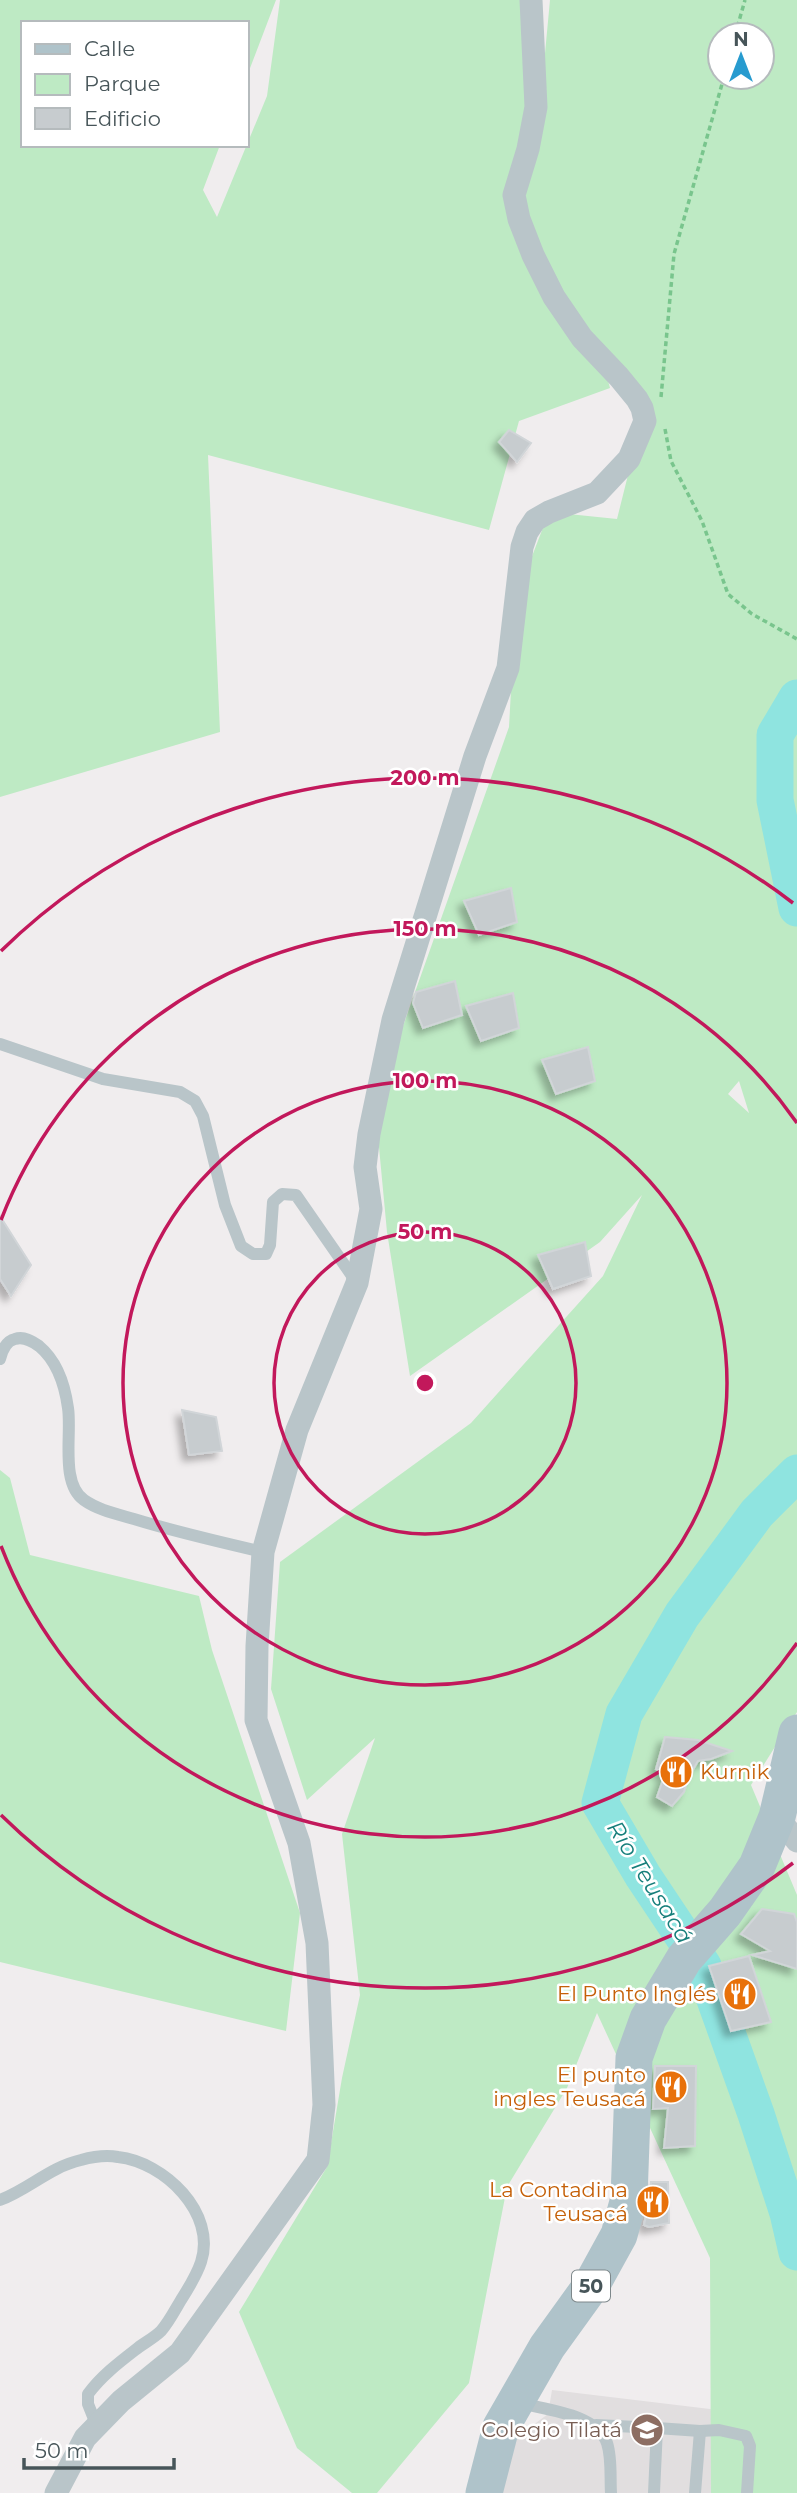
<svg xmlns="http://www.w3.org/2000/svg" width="797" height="2493" viewBox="0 0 797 2493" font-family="Montserrat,sans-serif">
<defs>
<filter id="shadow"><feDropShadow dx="-6" dy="6" stdDeviation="3.5" flood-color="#0004"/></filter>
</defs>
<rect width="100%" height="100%" fill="#f0edee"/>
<path fill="#e1dedf" d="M552 2390 769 2416 759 2493H490L501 2449 548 2414Z"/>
<g fill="#beeac4" fill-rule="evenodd">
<path d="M0 0H276L247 76V23H23V145H220L203 190 217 217 267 96 280 0H527L538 128 550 0H797V1712L751 1785 797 1895V2493H711L710 2258 597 2013 567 2088 507 2187 469 2383 377 2493H352L297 2448 239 2312 327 2167 342 2078 360 1995 342 1834 375 1738 307 1800 271 1689 280 1562 471 1423 603 1276 642 1195 600 1242 410 1376 387 1232 375 1105 509 727 516 598 549 512 617 519 643 415 600 351 610 388 519 421 489 530 208 455 220 732 0 797ZM720 35H762V77H720ZM739 1081 749 1113 728 1094Z"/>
<path d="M0 1470 10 1478 30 1555 199 1596 212 1650 300 1913 286 2031 0 1962Z"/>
</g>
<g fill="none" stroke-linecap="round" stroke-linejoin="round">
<g stroke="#8fe4e0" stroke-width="37">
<path d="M797 698 775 735V800L797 908"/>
<path d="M797 1473 757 1513 682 1615 624 1714 600 1803 643 1876 703 1966 756 2114 788 2213 797 2252"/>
</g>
</g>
<g fill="#c7cccf" stroke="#d1d5d8" stroke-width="2" filter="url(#shadow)">
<path d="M509 430 531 443 517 462 499 442Z"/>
<path d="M511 888 517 922 479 935 464 901Z"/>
<path d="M455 981 462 1015 423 1028 413 1003 416 992Z"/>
<path d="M513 993 519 1028 481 1041 466 1006Z"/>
<path d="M588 1047 595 1081 556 1094 542 1060Z"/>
<path d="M0 1216 31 1265 11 1296 0 1279Z"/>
<path d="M585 1242 591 1276 553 1289 538 1255Z"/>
<path d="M182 1410 216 1417 222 1451 189 1455Z"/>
<path d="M665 1737 698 1740 732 1751 711 1759 698 1761 688 1778 684 1792 672 1806 657 1797 665 1774 656 1769Z"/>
<path d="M762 1909 794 1914 797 1922V1969L752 1955 770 1951 741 1934Z"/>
<path d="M749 1956 771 2022 731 2031 709 1966Z"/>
<path d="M655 2066H696L695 2146 664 2148 668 2108 653 2109Z"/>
<path d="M651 2182H668L669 2223 649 2227 644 2225 649 2203Z"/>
</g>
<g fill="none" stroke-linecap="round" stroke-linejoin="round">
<g stroke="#79c58d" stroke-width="3.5" stroke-dasharray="5 3.5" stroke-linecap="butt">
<path d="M735 35 745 0"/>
<path d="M661 397 674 254 724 77"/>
<path d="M665 429 671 461 702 521 728 594 752 614 797 639"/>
</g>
<g stroke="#b9c5c9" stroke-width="12">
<path d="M0 1044 103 1079 180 1092 195 1101 203 1116 225 1205 241 1246 253 1254H266L270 1245 273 1202 282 1194 296 1195 357 1283"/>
<path d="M0 1359C2 1351 6 1341 15 1339 24 1336 32 1341 39 1346 57 1361 65 1386 68 1408 72 1434 60 1483 84 1500 98 1510 117 1514 134 1519 176 1532 220 1542 263 1552"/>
<path d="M0 2200C29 2189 50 2167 81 2160 92 2157 107 2155 118 2157 164 2162 217 2213 201 2262 197 2274 188 2289 181 2300 175 2310 169 2322 161 2331 155 2337 146 2342 139 2347 121 2361 102 2375 88 2394V2404L96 2424"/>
<path d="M520 2403C547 2410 597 2414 607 2443 612 2458 610 2477 611 2493"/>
<path d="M596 2425 657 2428"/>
<path d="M654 2493 657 2428 700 2431 719 2430 746 2436 750 2446 747 2493"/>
<path d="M695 2493 700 2431"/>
</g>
<g stroke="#b9c5c9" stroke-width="23">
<path d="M777 1817 797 1841"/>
<path d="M56 2493 85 2438 121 2401 180 2353 318 2160 324 2105 317 1943 299 1843 256 1720 257 1646 263 1552 297 1430 357 1283 371 1209 365 1167 369 1134 393 1020 475 756 508 668 522 547 527 532 535 520 549 512 597 493 629 459 645 421 642 408 637 399 619 377 582 338 554 297 533 255 519 219 514 195 528 149 536 107 531 0"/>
</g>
<path stroke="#afc3ca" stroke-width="37" d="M484 2493 501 2427 547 2347 591 2286 619 2235 629 2198 634 2058 648 2019 684 1959 725 1912 757 1866 777 1817 797 1733"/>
</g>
<g fill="none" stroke="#c2185b" stroke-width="3.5">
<circle cx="425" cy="1383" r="151"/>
<circle cx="425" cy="1383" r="302"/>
<path d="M797 1643A454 454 0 0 1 1 1546M1 1220A454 454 0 0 1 797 1123"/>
<path d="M793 1863A605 605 0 0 1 1 1815M1 951A605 605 0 0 1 793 903"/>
</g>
<defs>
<symbol id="restaurant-disc" viewBox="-11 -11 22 22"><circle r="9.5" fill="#e8710a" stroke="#fff"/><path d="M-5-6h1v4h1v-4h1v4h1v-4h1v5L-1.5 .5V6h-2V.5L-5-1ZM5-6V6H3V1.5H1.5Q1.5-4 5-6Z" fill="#fff"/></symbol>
<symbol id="school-disc" viewBox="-11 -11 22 22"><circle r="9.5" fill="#8d6e63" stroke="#fff"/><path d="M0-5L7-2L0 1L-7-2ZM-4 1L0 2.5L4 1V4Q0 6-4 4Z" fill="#fff"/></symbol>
</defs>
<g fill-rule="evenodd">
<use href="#restaurant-disc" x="657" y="1753" width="38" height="38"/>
<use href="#restaurant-disc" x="721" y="1975" width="38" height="38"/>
<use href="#restaurant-disc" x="652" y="2068" width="38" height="38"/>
<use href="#restaurant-disc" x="634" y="2183" width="38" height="38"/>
<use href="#school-disc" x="628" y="2411" width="38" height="38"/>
</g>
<g text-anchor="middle" stroke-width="5" stroke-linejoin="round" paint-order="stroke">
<rect fill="#fff" stroke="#7e888b" stroke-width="2" x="572" y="2270.5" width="38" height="31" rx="5"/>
<g font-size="19" font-weight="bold" fill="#475559">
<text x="591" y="2293">50</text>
</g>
<g font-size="21" fill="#c56008" stroke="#fff" text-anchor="end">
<text x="700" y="1779" text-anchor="start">Kurnik</text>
<text x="716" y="2001">El Punto Inglés</text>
<text x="646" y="2082">El punto<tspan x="646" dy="24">ingles Teusacá</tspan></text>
<text x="628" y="2197">La Contadina<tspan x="628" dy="24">Teusacá</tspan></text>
</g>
<g font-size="21" fill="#785e54" stroke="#fff" text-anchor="end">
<text x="622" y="2437">Colegio Tilatá</text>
</g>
<g font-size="23" font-style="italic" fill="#177f7b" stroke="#fff">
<text transform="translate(650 1882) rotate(58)" y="8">Río Teusacá</text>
</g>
</g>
<circle cx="425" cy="1383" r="10" fill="#c2185b" stroke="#fff" stroke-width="3.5"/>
<g font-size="21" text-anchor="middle" font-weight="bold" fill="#c2185b" stroke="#fff" stroke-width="5" stroke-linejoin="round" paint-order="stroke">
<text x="425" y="785">200 m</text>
<text x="425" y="936">150 m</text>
<text x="425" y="1088">100 m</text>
<text x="425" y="1239">50 m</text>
</g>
<rect x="21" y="21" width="228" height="126" fill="#ffffff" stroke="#b5bbbd" stroke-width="2"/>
<rect x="35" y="44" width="35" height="10" fill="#afc3ca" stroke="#b5bbbd" stroke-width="2"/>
<text x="84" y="56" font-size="21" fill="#475559">Calle</text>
<rect x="35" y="74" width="35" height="21" fill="#beeac4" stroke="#b5bbbd" stroke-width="2"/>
<text x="84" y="91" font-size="21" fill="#475559">Parque</text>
<rect x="35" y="108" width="35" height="21" fill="#c7cccf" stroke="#b5bbbd" stroke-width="2"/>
<text x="84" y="126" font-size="21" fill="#475559">Edificio</text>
<g transform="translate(741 56)"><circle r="33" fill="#ffffff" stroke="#b5bbbd" stroke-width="2"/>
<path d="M0-5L12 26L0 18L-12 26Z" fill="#279bcf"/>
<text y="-10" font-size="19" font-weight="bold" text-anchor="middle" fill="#475559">N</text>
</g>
<path d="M24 2458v10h150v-10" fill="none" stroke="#475559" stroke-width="3.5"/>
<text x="35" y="2458" font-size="21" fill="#475559" stroke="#ffffff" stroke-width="5" paint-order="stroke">50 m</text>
</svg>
